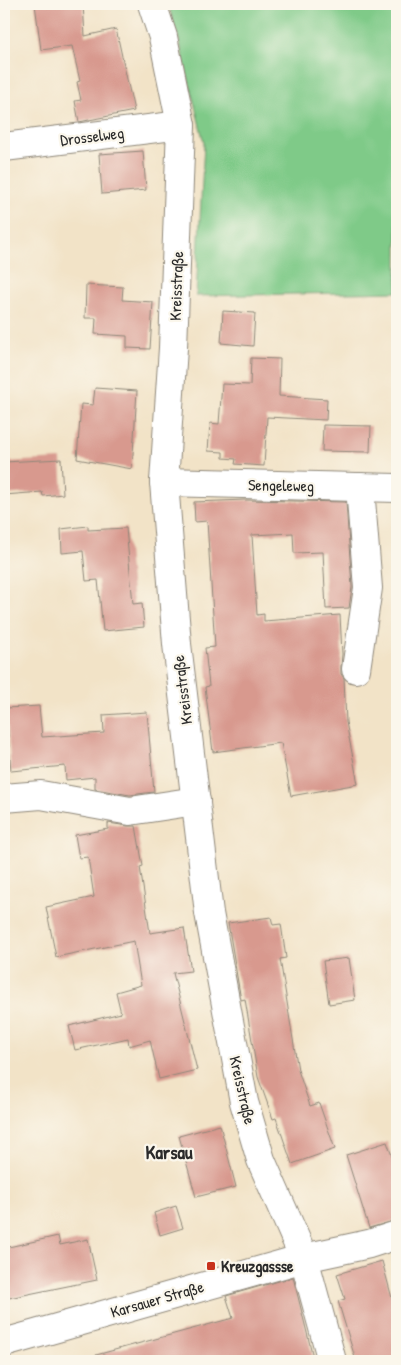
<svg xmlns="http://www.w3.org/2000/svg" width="401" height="1365" viewBox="0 0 401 1365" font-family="'Patrick Hand',sans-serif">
<rect width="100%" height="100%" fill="#fbf7ec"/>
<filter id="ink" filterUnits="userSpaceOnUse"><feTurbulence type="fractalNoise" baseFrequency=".02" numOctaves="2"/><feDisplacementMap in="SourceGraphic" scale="10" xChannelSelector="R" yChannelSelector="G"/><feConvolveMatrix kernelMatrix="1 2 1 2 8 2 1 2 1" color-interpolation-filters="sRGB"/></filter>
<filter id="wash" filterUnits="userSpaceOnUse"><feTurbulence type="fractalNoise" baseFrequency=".0096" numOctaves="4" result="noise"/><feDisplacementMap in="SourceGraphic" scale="20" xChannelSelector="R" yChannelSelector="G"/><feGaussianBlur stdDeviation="1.12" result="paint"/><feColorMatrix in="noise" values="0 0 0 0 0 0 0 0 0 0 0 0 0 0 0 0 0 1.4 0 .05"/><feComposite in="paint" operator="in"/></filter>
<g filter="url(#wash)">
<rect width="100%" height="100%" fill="#f2e3c7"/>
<path fill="#7fca88" stroke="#557a5a" d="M168 4H397V292L196 296 204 143 180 44Z"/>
<g id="blocks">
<g fill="#d8998e">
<path d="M35 4H83L85 36 116 29 134 111 79 122 75 101 81 100 77 82 80 81 72 46 41 50Z"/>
<path d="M143 151 146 190 102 194 99 154Z"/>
<path d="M86 285 123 287 122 300 153 302 150 349 127 348V336L95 334 96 318H85Z"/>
<path d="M223 311 255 313 253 346 221 343Z"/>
<path d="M251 358 280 359 279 396 327 399 326 420 267 417 264 466 235 464 236 459 223 458V452L208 451 210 423 219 424 222 384 250 385Z"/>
<path d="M95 388 137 391 132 469 77 459 81 404 93 405Z"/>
<path d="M323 425 371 426 370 452 322 451Z"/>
<path d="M61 459 63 494 43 496 42 492 4 495V462Z"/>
<path d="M245 500 346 502 352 587 349 608 326 609 323 552 294 553 293 533 252 535 257 615 264 614V621L340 615 342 654 341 667V674L344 678 346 722 358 784 291 796 281 743 213 752 205 687 209 686 205 648 215 647 207 521 195 522 194 502Z"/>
<path d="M88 526V530L126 528 133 604 142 603 144 627 103 631 98 580 86 581 83 551 62 553 61 529Z"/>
<path d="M39 706 42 737 104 733 103 715 147 712 154 792 130 795 95 789V777L66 780 65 766 11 771 6 708Z"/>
<path d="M108 823 128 826H136L143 866 140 867 150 933 184 928 191 971 173 973 197 1070 159 1079 150 1040 129 1046 128 1038 75 1050 69 1026 121 1013 116 992 141 985 134 941 56 957 46 907 94 897 88 857 79 858 75 835 108 829Z"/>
<path d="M271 917 273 925 281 924 286 958 280 959 298 1070 310 1106 319 1103 335 1149 292 1164 276 1118 273 1119 258 1077 245 999 241 1000 228 923Z"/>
<path d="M349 958 355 1000 329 1004 323 961Z"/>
<path d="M220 1125 236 1187 196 1197 179 1136Z"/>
<path d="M387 1142 397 1170V1220L369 1228 346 1155Z"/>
<path d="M176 1206 183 1228 160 1235 154 1213Z"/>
<path d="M58 1236 60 1245 88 1239 97 1280 4 1299V1248Z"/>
<path d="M382 1261 393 1302 397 1301V1361H356L338 1301 345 1299 337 1274Z"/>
<path d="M293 1277 314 1361H97L96 1355 233 1318 226 1296Z"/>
</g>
</g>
</g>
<g filter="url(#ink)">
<use href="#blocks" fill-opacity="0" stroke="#8e8779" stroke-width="1"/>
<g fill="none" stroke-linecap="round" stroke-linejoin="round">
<defs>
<g id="minor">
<path d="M152 4 163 37 181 125 173 348 164 482 177 644 209 913 244 1102 261 1160 304 1258 332 1361"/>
<path d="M4 147 181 125"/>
<path d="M164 482 397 488"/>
<path d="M356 669 368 588 360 487"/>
<path d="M4 798 41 795 130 811 196 801"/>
<path d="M4 1343 304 1258 369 1244 397 1235"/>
</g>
</defs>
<use href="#minor" stroke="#8e8779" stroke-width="30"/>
<use href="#minor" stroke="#fff" stroke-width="28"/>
</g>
</g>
<rect fill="#c8321e" stroke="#fbf7ec" stroke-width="2" x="206" y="1261" width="10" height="10" rx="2.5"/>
<g text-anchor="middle" stroke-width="4.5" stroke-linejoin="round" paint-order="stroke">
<g font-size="16" fill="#2b2b2b" stroke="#fbf7ec">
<text transform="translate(92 136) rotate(-7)" y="6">Drosselweg</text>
<text transform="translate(176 286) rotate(-88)" y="6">Kreisstraße</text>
<text transform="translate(281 485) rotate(1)" y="6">Sengeleweg</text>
<text transform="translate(182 690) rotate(-97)" y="6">Kreisstraße</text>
<text transform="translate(243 1090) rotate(77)" y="6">Kreisstraße</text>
<text transform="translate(157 1299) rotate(-16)" y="6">Karsauer Straße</text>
</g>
<g font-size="16" font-weight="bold" fill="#2b2b2b" stroke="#fbf7ec" text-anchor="start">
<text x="221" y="1272">Kreuzgassse</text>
</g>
<g font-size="19" font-weight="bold" fill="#2b2b2b" stroke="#fbf7ec">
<text x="169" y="1159">Karsau</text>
</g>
</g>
<rect width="401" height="1365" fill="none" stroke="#fbf7ec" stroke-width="20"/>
</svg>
